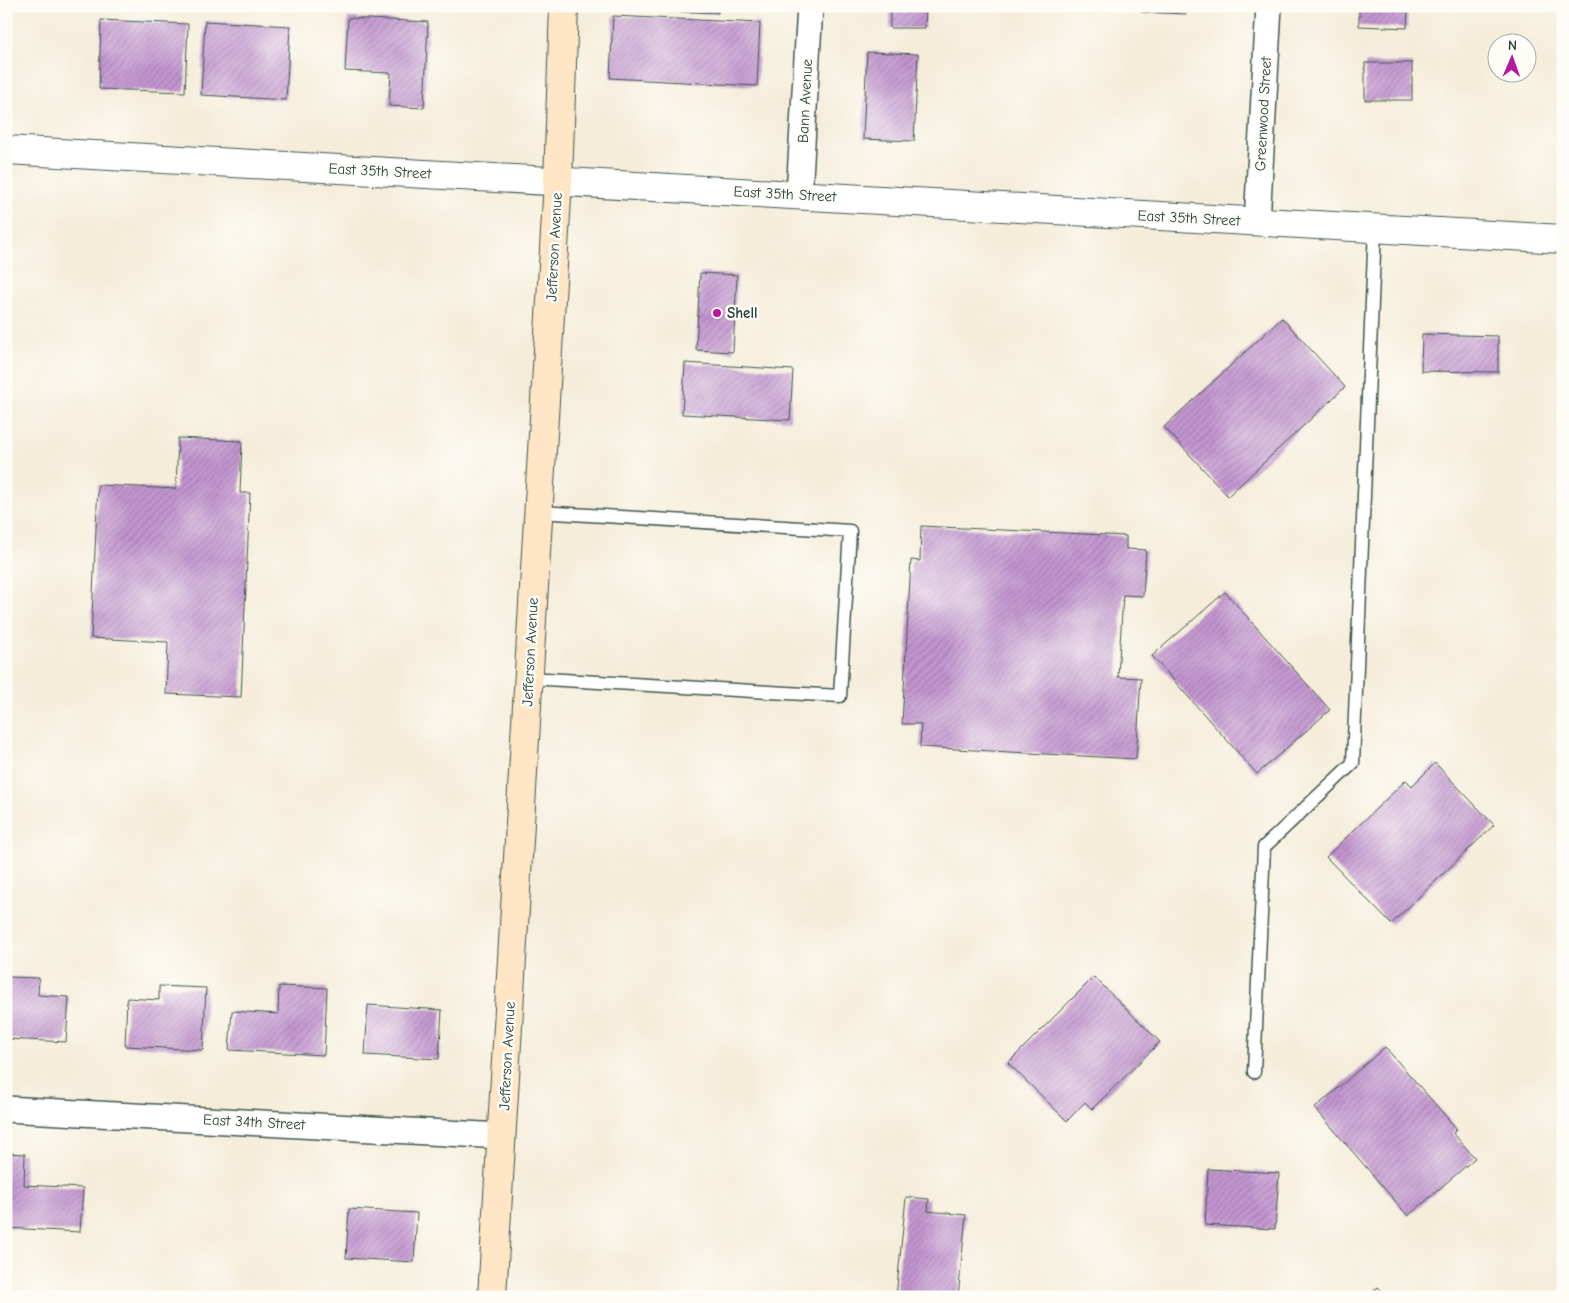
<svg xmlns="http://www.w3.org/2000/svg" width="1569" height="1303" viewBox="0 0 1569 1303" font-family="'Comic Neue',sans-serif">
<defs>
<pattern id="building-hatch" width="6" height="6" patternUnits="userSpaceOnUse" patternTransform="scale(1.25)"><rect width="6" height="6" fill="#c395d0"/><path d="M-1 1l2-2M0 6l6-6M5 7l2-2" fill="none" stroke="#9e7baa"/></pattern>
</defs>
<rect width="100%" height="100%" fill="#fdfcf7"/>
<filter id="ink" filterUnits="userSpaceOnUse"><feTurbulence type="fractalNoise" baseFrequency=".02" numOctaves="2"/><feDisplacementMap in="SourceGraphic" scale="10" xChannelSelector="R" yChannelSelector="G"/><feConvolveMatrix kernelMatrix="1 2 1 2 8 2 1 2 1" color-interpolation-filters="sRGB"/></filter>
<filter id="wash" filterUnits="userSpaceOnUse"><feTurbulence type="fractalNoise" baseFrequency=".0096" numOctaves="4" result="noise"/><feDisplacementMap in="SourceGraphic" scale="20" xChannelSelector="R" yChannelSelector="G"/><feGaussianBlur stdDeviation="1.12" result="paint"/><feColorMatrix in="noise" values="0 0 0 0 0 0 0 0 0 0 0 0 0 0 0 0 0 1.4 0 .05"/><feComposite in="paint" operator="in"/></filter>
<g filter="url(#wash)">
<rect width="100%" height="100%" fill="#f5edda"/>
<g id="blocks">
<g fill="url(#building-hatch)">
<path d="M640 6H718V13L640 10Z"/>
<path d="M890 6H926L925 28H890Z"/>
<path d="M1141 6H1187L1186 14 1141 12Z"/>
<path d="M1359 6H1408L1407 28 1359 26Z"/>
<path d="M613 16 760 23 757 86 610 78Z"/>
<path d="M348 18 428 22 424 108 389 106 391 73 345 71Z"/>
<path d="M101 20 188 24 185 92 99 89Z"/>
<path d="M205 21 290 26 286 100 201 95Z"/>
<path d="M867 52 918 54 914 141 863 139Z"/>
<rect x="1365" y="63" width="47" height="37"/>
<path d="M700 273 737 275 733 352 696 350Z"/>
<path d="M1282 318 1345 387 1228 496 1164 427Z"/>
<path d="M1422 334 1498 336V372L1421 371Z"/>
<path d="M685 363 793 370 790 420 682 414Z"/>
<path d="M178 438 242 441 240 493H250L241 697 166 694 168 642 91 638 98 485 176 489Z"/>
<path d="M921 526 1126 536V549L1146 550 1143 596 1123 595 1118 677 1141 678 1136 759 920 747 921 724H902L911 560 920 561Z"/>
<path d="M1225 592 1330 710 1257 774 1152 656Z"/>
<path d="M1435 763 1494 825 1391 924 1326 857 1406 780 1412 786Z"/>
<path d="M7 977 39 978 38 995 69 997 66 1042 6 1039Z"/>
<path d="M1094 977 1160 1042 1092 1109 1085 1102 1067 1121 1008 1063Z"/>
<path d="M159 986 206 988 203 1050 125 1046 127 998 159 1000Z"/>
<path d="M279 986 327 988 324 1055 229 1050 232 1011 278 1014Z"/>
<path d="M368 1005 442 1010 439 1059 365 1055Z"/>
<path d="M1385 1047 1457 1129 1453 1133 1475 1158 1408 1216 1315 1108Z"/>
<path d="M6 1153 25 1154 24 1185 83 1188 80 1232 6 1228Z"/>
<path d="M1208 1169 1279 1173 1275 1229 1205 1225Z"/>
<path d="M906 1197 929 1199 928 1211 966 1215 958 1297H896Z"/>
<path d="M349 1209 417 1213 414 1262 346 1258Z"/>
<path d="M1378 1287 1388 1297H1367Z"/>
<path d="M1193 1294 1223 1295V1297H1193Z"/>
</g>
</g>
</g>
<g filter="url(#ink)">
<use href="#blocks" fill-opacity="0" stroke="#3f574d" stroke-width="1"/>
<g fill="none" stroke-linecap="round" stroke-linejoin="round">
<defs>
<g id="service">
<path d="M529 678 840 696 850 531 539 512"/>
<path d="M1254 1072 1264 847 1353 763 1375 228"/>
</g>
<g id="minor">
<path d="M799 195 810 6"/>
<path d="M1257 222 1269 6"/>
<path d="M6 1109 502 1136"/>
</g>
<path id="tertiary" d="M6 150 1563 239"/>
<path id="secondary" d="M492 1297 558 181 564 6"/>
</defs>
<use href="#service" stroke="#3f574d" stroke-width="15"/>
<use href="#minor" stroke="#3f574d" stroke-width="28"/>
<use href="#tertiary" stroke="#3f574d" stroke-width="30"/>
<use href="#secondary" stroke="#3f574d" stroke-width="30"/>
<use href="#service" stroke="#fff" stroke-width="12"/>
<use href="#minor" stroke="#fff" stroke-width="25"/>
<use href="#tertiary" stroke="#fff" stroke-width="28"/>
<use href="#secondary" stroke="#fde5c5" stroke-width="28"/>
</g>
</g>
<circle fill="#b5179e" stroke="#fdfcf7" stroke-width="2" cx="717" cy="313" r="5"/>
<g text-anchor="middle" stroke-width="5" stroke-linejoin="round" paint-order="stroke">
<g font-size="15" fill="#1f3d34" stroke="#fdfcf7">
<text transform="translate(805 101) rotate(-87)" y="5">Bann Avenue</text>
<text transform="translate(1263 114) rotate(-87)" y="5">Greenwood Street</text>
<text transform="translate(380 171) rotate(3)" y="5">East 35th Street</text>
<text transform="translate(785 194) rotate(3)" y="5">East 35th Street</text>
<text transform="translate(1189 218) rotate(3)" y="5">East 35th Street</text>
<text transform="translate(554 247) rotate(-87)" y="5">Jefferson Avenue</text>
<text transform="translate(530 652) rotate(-87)" y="5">Jefferson Avenue</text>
<text transform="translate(507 1056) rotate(-87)" y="5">Jefferson Avenue</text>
<text transform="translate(254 1122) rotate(3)" y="5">East 34th Street</text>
</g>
<g font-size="15" font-weight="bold" fill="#1f3d34" stroke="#fdfcf7" text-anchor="start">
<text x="727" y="318">Shell</text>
</g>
</g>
<rect width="1569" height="1303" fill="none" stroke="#fdfcf7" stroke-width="25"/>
<g transform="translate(1512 58) rotate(2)"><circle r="24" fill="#fdfcf7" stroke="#a4b0a9"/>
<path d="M0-4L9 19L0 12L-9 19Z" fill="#b5179e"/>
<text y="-8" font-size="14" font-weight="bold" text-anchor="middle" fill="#1f3d34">N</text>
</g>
</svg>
